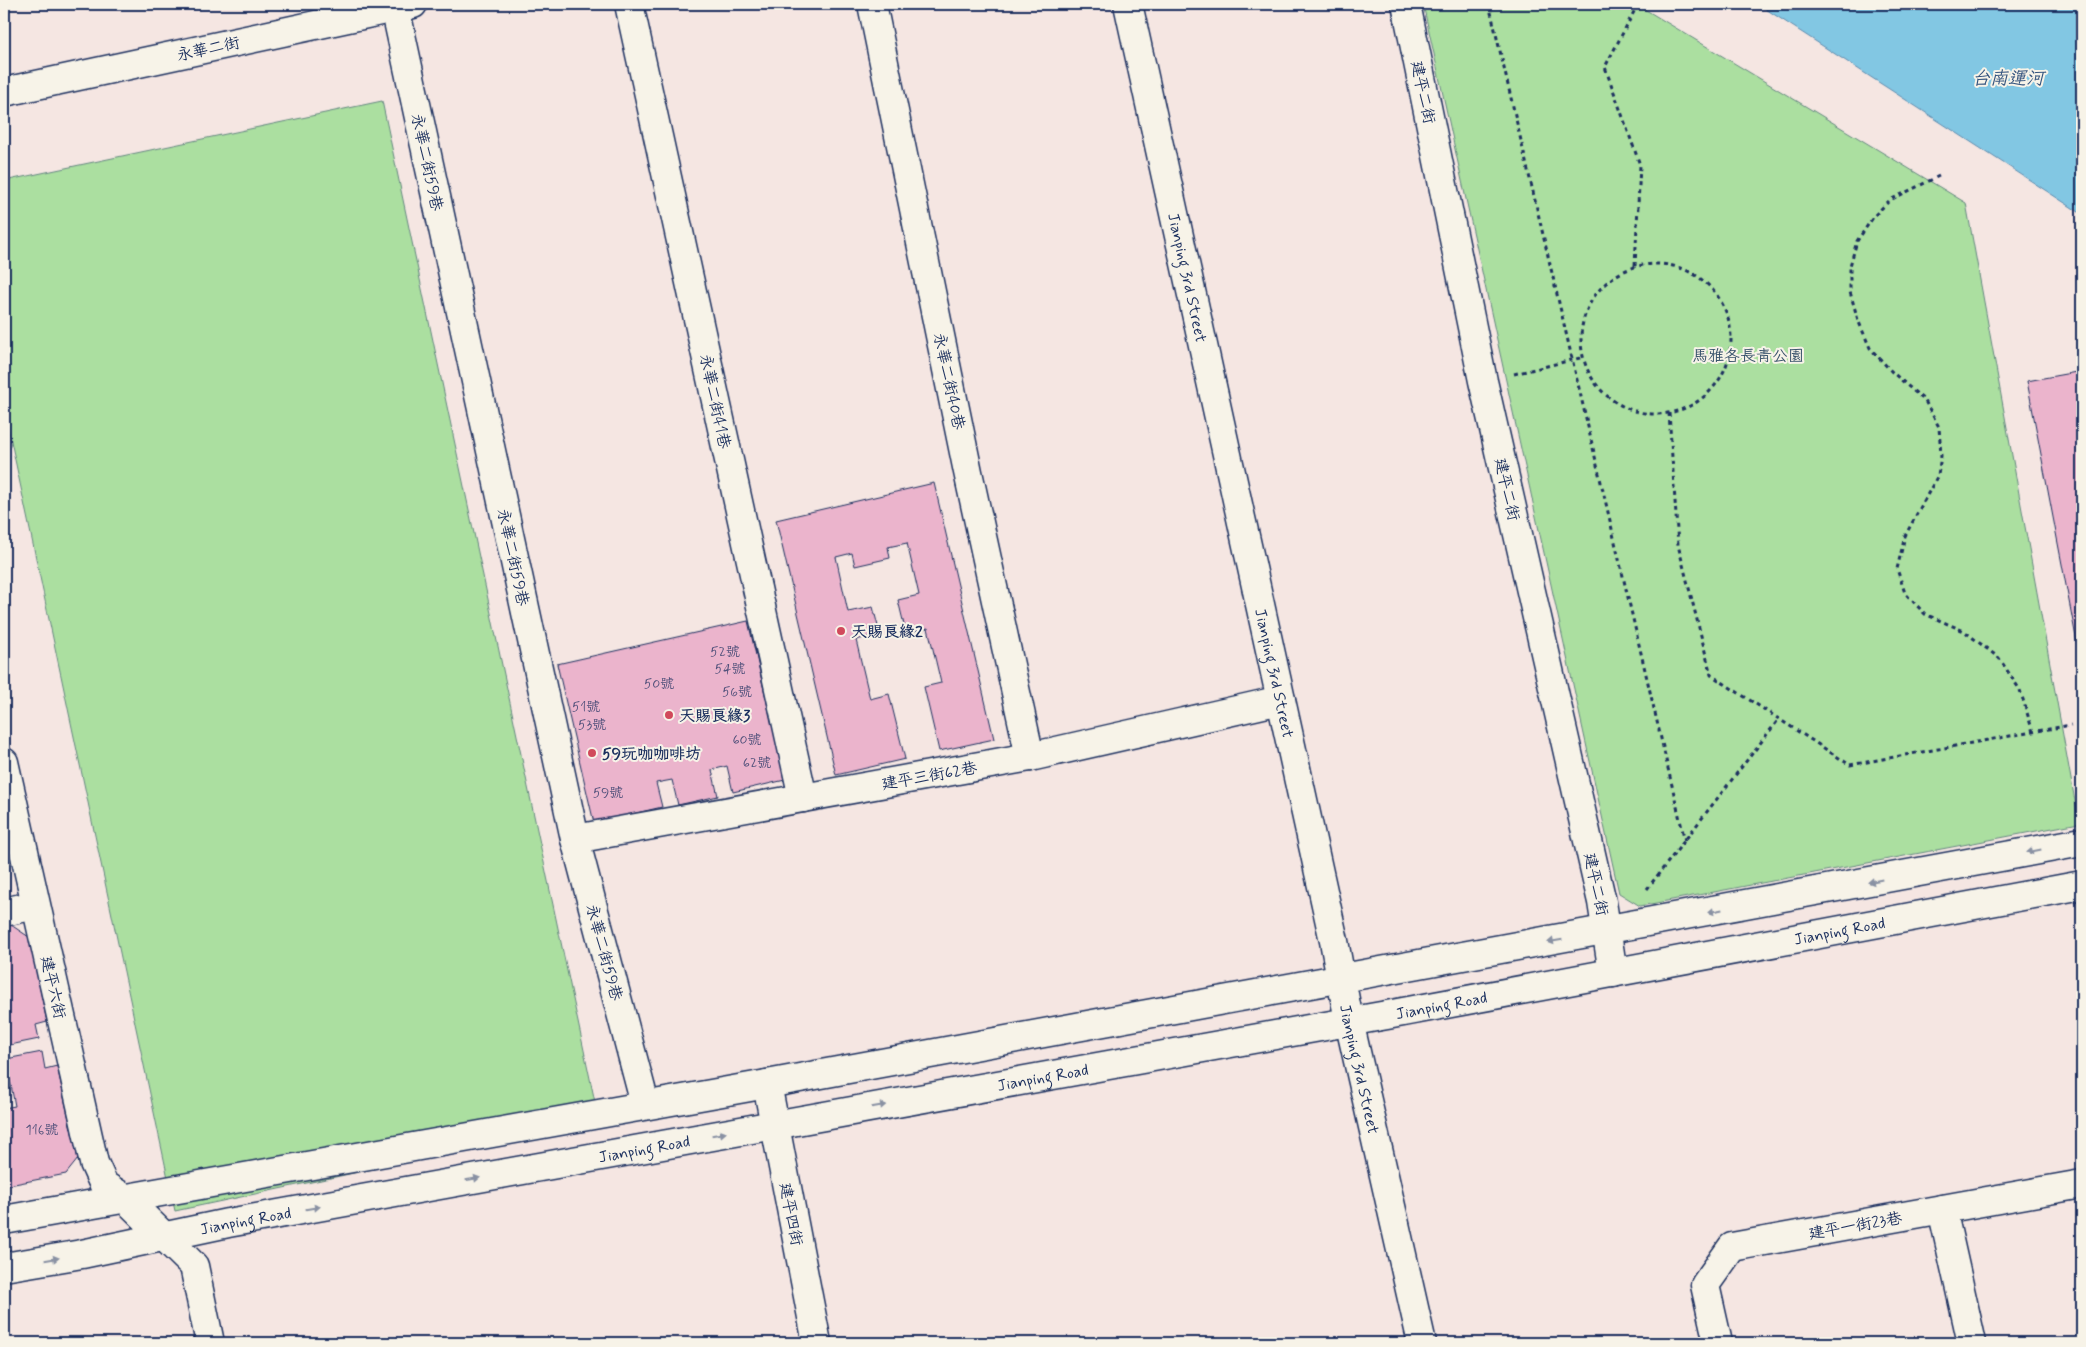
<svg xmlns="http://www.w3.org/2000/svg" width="2086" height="1347" viewBox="0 0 2086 1347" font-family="Mynerve,'LXGW WenKai TC',sans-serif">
<rect width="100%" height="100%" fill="#f5e6e2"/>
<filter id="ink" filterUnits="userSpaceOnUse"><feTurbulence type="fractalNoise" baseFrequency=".02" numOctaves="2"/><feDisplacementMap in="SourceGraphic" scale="10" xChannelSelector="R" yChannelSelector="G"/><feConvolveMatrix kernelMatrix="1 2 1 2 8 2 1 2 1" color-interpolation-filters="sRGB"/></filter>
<g filter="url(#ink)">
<g fill="#abdfa0" stroke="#63877f">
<path d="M1423 4H1636L1966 203 2079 823 1640 906 1619 893Z"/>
<path d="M382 101 599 1121 175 1211 4 408V181Z"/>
</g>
<path fill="#82c7e3" stroke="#598aae" d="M1758 4H2082V214Z"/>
<g fill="#ebb4cc" stroke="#1b2f5e">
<path d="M4 27 9 54 4 55Z"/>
<path d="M2082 371V669L2027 381Z"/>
<path d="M934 483 994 739 939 751 924 687 941 683 928 628 906 633 898 600 919 595 907 543 888 547 890 558 855 566 852 553 836 557 848 612 873 607 880 634 856 640 870 699 889 694 905 759 836 775 776 520Z"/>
<path d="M748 621 785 780 733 792 727 766 712 770 718 796 678 805 672 780 656 783 662 807 594 823 557 664Z"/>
<path d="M11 925 29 937 47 1022 36 1025 39 1039 5 1046 4 927Z"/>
<path d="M42 1052 45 1069 57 1066 78 1159 66 1174 4 1186V1108L15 1106 6 1059Z"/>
</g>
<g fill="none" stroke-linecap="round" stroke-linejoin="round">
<defs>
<g id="minor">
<path d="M629 4 803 798"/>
<path d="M872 4 968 472 1030 757"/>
<path id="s1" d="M1128 4 1334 941 1349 1021 1422 1343"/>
<path d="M1406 4 1483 381 1602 902 1613 973"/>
<path d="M395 7 575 839 645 1104"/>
<path d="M4 92 413 4"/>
<path d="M4 762 94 1163 104 1185 126 1199 194 1266 210 1343"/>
<path d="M575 839 1030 757 1281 700"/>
<path d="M4 912 35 905"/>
<path d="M767 1084 817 1343"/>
<path d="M1942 1209 1972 1343"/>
<path d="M4 1220 767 1084 2082 842"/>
<path id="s2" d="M4 1267 82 1254 228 1223 1387 1015 2082 885"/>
<path d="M1718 1343 1705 1285 1732 1247 2082 1184"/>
</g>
</defs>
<use href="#minor" stroke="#1b2f5e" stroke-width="31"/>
<g stroke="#1b2f5e" stroke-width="3" stroke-dasharray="4 4" stroke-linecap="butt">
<path d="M1489 4 1685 841"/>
<path d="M1939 176 1890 200 1874 216 1857 241 1850 266V292L1858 320 1870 348 1892 372 1925 401 1939 427 1941 456 1938 475 1905 536 1897 569 1905 593 1925 614 1964 631 1999 658 2020 690 2033 732"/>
<circle cx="1656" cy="339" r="75"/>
<path d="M1635 266 1640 165 1605 67 1638 4"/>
<path d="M1514 374 1584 357"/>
<path d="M1669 413 1678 545 1711 675 1850 765 2071 725"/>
<path d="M1647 889 1779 719"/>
</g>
<use href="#minor" stroke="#f7f3e8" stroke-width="28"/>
</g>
<defs><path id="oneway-solid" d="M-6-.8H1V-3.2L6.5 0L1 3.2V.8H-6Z" transform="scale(1.25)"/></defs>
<g fill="#8991a3">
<use href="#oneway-solid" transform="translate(2034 851) rotate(169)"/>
<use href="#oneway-solid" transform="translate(1875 881) rotate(169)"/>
<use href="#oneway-solid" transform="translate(1715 911) rotate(169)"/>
<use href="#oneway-solid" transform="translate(1555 941) rotate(170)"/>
<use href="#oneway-solid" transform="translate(879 1106) rotate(-10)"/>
<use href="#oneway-solid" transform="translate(719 1134) rotate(-10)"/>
<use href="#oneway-solid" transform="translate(473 1179) rotate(-10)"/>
<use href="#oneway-solid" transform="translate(313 1208) rotate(-10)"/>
<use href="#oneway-solid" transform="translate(52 1259) rotate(-9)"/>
</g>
</g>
<g fill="#d1495b" stroke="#f7f3e8" stroke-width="2">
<circle cx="841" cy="631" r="5"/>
<circle cx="669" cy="715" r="5"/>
<circle cx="592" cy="753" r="5"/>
</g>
<g text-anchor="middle" stroke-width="4" stroke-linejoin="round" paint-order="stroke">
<g font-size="14" fill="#4f507a">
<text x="725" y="656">52號</text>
<text x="730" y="673">54號</text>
<text x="659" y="688">50號</text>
<text x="737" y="696">56號</text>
<text x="586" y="711">51號</text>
<text x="592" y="729">53號</text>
<text x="747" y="744">60號</text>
<text x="757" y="767">62號</text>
<text x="608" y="797">59號</text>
<text x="42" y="1134">116號</text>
</g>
<g font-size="16" fill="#1b2f5e" stroke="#f7f3e8">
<text transform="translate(208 48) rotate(-12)" y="6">永華二街</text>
<text transform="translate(1424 92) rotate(78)" y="6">建平二街</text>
<text transform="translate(428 162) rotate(78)" y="6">永華二街59巷</text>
<text dy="6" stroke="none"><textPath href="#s1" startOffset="280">Jianping 3rd Street</textPath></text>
<text transform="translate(950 381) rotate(78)" y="6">永華二街40巷</text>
<text transform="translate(716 401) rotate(78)" y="6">永華二街41巷</text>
<text transform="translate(1508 489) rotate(77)" y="6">建平二街</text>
<text transform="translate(514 557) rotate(78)" y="6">永華二街59巷</text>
<text dy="6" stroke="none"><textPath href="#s1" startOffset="685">Jianping 3rd Street</textPath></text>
<text transform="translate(929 775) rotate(-10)" y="6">建平三街62巷</text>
<text transform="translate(1597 884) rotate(78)" y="6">建平二街</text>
<text dy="6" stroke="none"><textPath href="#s2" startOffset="1866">Jianping Road</textPath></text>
<text transform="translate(605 952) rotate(75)" y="6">永華二街59巷</text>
<text transform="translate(54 987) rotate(77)" y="6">建平六街</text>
<text dy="6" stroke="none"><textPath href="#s2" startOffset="1461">Jianping Road</textPath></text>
<text dy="6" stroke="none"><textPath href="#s1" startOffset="1090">Jianping 3rd Street</textPath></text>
<text dy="6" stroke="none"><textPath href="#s2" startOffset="1056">Jianping Road</textPath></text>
<text dy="6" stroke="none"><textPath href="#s2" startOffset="651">Jianping Road</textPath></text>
<text transform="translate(792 1214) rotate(79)" y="6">建平四街</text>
<text dy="6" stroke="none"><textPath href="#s2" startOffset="246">Jianping Road</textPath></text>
<text transform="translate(1855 1225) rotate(-10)" y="6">建平一街23巷</text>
</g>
<g font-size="16" fill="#38526b" stroke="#f7f3e8">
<text x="1748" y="361">馬雅各長青公園</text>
</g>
<g font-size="16" font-weight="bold" fill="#1b2f5e" stroke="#f7f3e8" text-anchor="start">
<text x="851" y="637">天賜良緣2</text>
<text x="679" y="721">天賜良緣3</text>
<text x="602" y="759">59玩咖咖啡坊</text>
</g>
<g font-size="18" font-style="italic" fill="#35557f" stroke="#f7f3e8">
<text x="2008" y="84">台南運河</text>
</g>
</g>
<rect width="2086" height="1347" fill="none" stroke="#f7f3e8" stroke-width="20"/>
<rect x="10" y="10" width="2066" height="1327" fill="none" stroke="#1b2f5e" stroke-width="2" filter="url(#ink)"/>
</svg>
